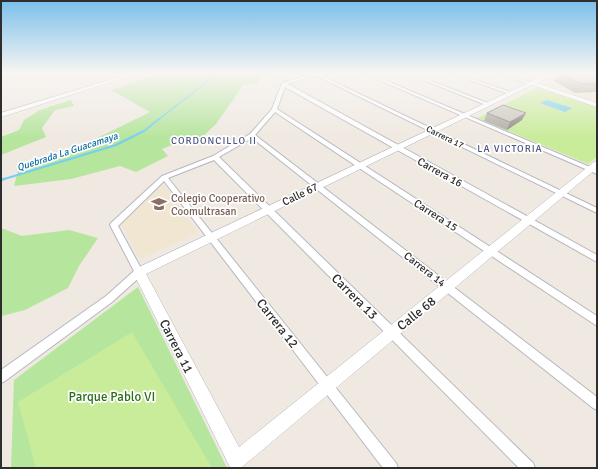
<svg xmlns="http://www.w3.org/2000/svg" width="598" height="469" viewBox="0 0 598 469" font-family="Signika,sans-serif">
<rect width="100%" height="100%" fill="#efe9e1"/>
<g fill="#f0e6d1">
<path d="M373 73H403L418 79 401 85Z"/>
<path d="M567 73H597V102L541 85Z"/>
<path d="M163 184 198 233 140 259 121 224Z"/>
</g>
<g fill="#b6e59e">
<path d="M152 73H274L263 75 257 84H244L216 124 196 143 184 140 162 149 168 156 136 172 120 166 71 179 14 186 19 167 63 155 150 112 111 90 151 77Z"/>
<path d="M71 100 74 106 55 110 42 128 46 137 1 155V137L19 130 24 120 40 110Z"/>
<path d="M1 228 22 236 69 230 98 238 79 266 68 288 25 310 1 316Z"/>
<path d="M138 287 227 468H11L14 380Z"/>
</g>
<g fill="#c9ec9a">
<path d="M537 88 597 107V157L588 164 477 118Z"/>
<path d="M132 332 212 468H36L18 402Z"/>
</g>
<path fill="#75cff0" d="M547 100 572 108 565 112 540 103Z"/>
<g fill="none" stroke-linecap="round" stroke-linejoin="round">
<path stroke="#75cff0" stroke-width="1.5" d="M158 120 218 73"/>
<path stroke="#75cff0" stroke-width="2" d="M1 180 116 145 144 131 159 119"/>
<path stroke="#75cff0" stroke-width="2.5" d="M1 180 4 179"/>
<defs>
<g id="street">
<path d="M315 73H328L327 74 320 75 597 208V213L315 75 288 84 597 255V262L285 87 277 109 597 316V326L275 112 255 135 597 397V410L593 408 252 138 219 157 533 463 535 468H519L214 160 168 178 396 463 398 468H383L164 181 118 226 143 272 142 275 112 302 5 381 1 383V370L106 296 134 271 110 225 111 223 162 176 213 156 250 134 272 109 282 83Z"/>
<path d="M363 73H368L597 170V174Z"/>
<path d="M406 73H411L490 104 486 105Z"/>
<path d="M451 73H456L513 93 509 94Z"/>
<path d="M496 73H501L533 83 529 84Z"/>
</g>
<g id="secondary">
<path d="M1 73H19L1 77Z"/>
<path d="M132 73H140L1 117V113Z"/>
<path d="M549 73H556L537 83 597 103V107L532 85 146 274 239 447 594 162 597 161V168L242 467H230L133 272 135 269Z"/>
</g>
</defs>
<use href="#street" stroke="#b4b7c1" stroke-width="2"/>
<use href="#secondary" stroke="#b4b7c1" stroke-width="1"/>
<use href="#street" fill="#fff" fill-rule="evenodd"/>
<use href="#secondary" fill="#fff" fill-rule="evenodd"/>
</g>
<g fill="#afaba4">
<path d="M558 73H597V92L575 93 554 81Z"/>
<path d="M487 113 522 120 507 130 484 121Z"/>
</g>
<path fill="#8e8b86" d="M526 113 522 120 507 130 510 122Z"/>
<g fill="#cbc7bf" stroke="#8e8b86">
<path d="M560 73H597V83L581 84Z"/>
<path d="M503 105 526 113 510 122 487 113Z"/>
</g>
<linearGradient id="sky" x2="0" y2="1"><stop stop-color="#7abfeb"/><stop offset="0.53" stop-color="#f8f5f2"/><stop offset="1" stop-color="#f8f5f2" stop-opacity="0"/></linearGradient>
<rect width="598" height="138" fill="url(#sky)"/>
<defs>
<symbol id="school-bare" viewBox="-9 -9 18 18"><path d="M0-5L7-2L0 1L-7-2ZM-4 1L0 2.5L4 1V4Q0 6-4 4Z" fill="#8d6e63" stroke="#fff" stroke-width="2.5" paint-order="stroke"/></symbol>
</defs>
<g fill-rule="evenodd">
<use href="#school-bare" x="148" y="193" width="22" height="22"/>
</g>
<g text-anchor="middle" stroke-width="3.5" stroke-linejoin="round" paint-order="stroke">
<g font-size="9" fill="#2e2e2e" stroke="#fff">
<text transform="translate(445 137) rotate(26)" y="3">Carrera 17</text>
</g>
<g font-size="10" letter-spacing="1" fill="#4d5680" stroke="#fff">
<text x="214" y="144">CORDONCILLO II</text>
<text x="510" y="152">LA VICTORIA</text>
</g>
<g font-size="10" font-style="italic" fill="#0d6fa3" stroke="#fff">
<text transform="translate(67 151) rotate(-18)" y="4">Quebrada La Guacamaya</text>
</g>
<g font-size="11" fill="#2e2e2e" stroke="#fff">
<text transform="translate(440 172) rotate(29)" y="4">Carrera 16</text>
<text transform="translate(300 194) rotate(-26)" y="4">Calle 67</text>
<text transform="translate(436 215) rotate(33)" y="4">Carrera 15</text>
<text transform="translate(425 269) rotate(38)" y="4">Carrera 14</text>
</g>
<g font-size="11" fill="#785e54" stroke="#fff" text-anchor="start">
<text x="171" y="202">Colegio Cooperativo<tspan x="171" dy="13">Coomultrasan</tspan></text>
</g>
<g font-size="13" fill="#2e2e2e" stroke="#fff">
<text transform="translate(355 296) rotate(45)" y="5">Carrera 13</text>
<text transform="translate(416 313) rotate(-39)" y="5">Calle 68</text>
<text transform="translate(278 323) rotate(52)" y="5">Carrera 12</text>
<text transform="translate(177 346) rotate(63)" y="5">Carrera 11</text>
</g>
<g font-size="13" fill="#2c6e1b" stroke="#fff">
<text x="112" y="401">Parque Pablo VI</text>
</g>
</g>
<rect width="598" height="469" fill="none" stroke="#2e2e2e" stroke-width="4"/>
</svg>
